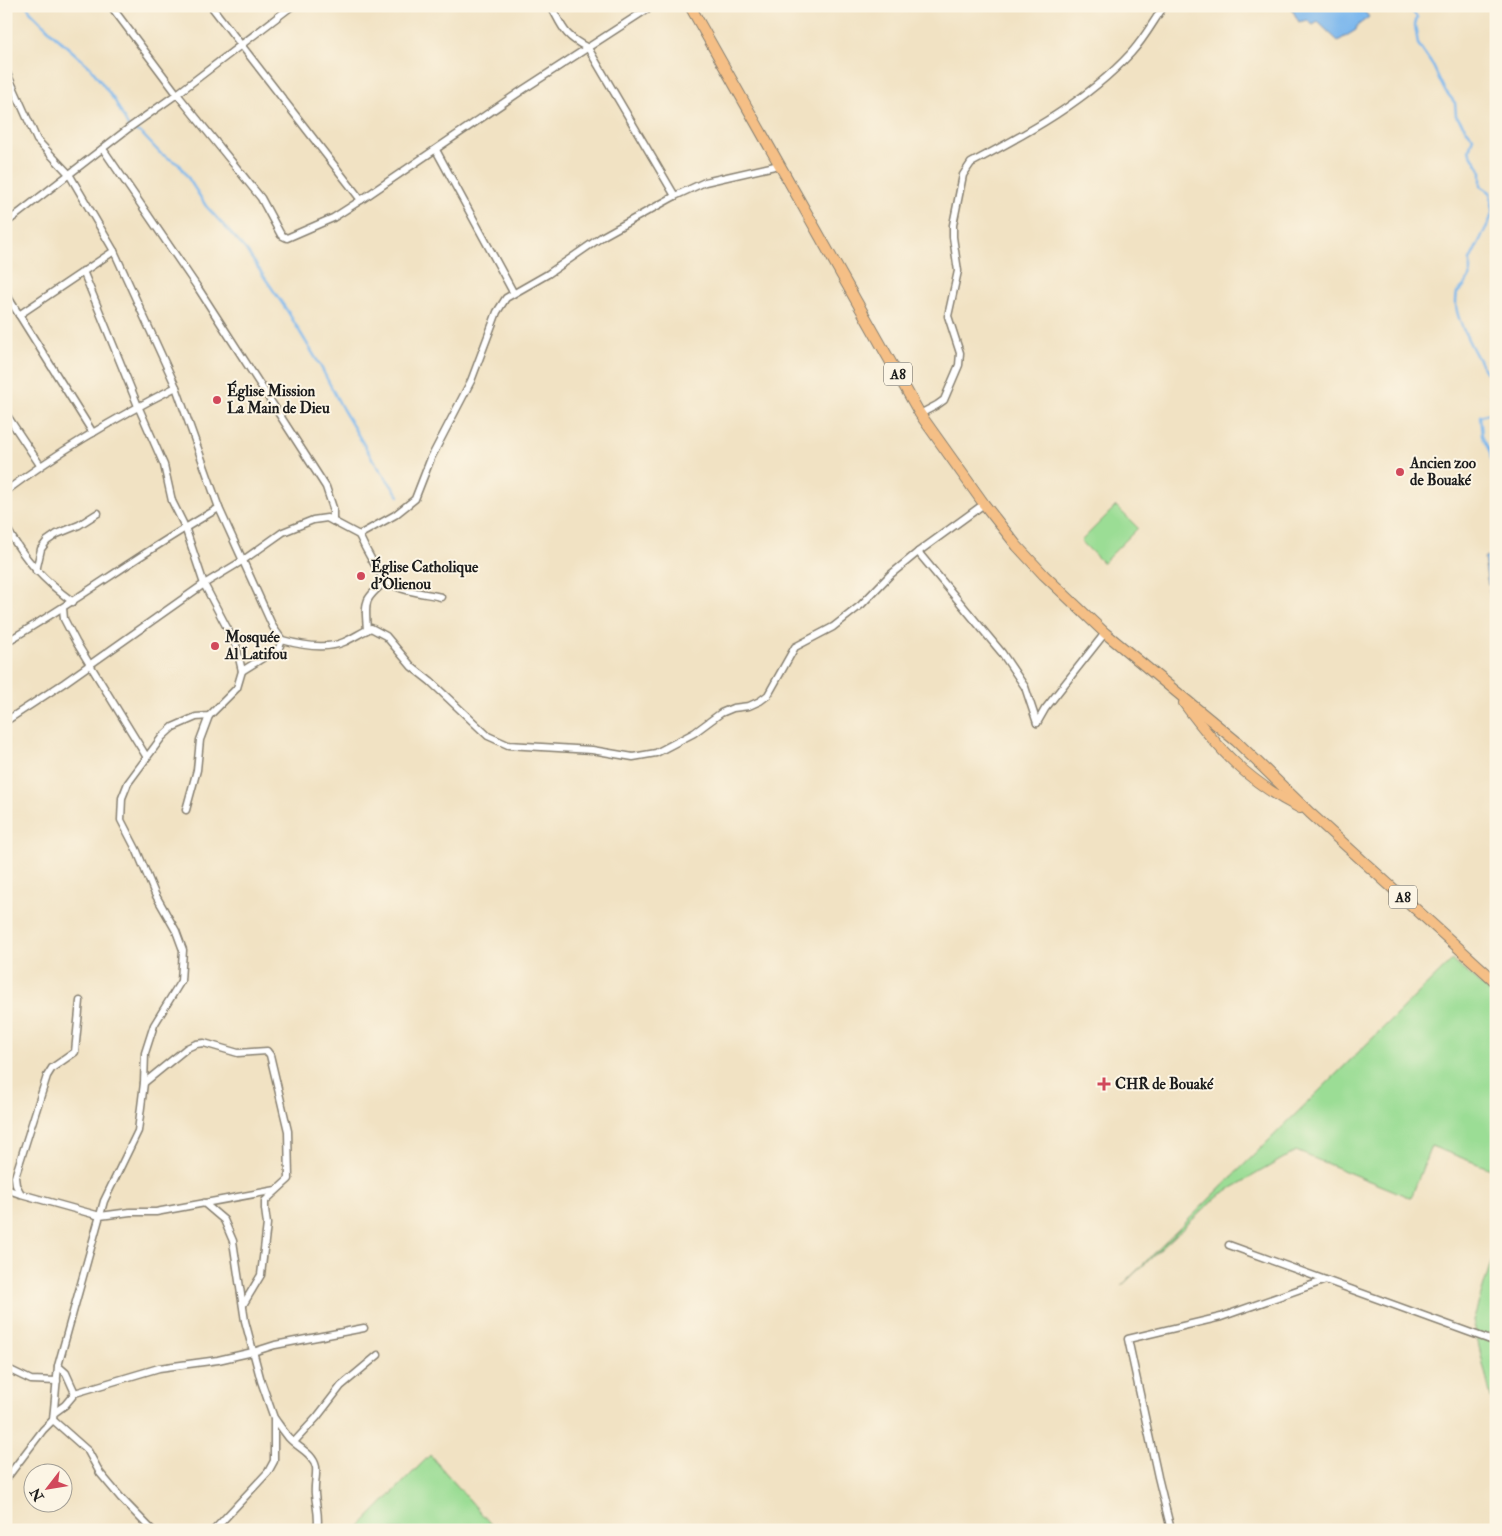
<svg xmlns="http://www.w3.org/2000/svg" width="1502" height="1536" viewBox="0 0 1502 1536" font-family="'IM FELL Double Pica',serif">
<rect width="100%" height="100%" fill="#fcf5e5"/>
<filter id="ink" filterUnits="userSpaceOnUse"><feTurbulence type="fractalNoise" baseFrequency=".02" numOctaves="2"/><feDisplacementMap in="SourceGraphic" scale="10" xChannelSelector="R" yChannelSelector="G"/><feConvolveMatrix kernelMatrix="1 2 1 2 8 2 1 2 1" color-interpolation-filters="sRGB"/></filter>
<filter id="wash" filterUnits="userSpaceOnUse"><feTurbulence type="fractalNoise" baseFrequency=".0096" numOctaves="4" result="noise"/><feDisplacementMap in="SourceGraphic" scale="20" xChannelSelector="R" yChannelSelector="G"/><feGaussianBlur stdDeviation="1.12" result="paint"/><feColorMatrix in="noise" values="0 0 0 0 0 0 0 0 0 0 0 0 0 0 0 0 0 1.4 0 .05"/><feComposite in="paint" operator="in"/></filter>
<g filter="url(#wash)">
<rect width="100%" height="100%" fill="#f1e2c3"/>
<g fill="#9bdd95" stroke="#5c7c58">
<path d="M1116 506 1138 528 1103 563 1081 541Z"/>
<path d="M1452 960 1496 998V1171L1431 1146 1411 1198 1296 1151 1218 1196 1121 1286Z"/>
<path d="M1496 1246V1419L1473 1321Z"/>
<path d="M430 1455 496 1530H356Z"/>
</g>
<g fill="#7bb7ed" stroke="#4c6a84">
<path d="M1290 6H1363L1362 8 1369 17 1357 26 1356 30 1338 41 1318 22 1313 25 1307 20 1299 22Z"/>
<path d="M1496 556V584L1488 585 1484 558Z"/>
<path d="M1496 588V605H1491L1489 589Z"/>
</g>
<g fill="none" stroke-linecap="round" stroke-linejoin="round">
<g stroke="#7bb7ed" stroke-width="2.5">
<path d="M27 6 31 12 55 36 90 67 115 101 129 128 141 133 160 153 180 165 206 206 246 250 288 312 321 367 342 408 373 460 399 496"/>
<path d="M1408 6 1417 17 1415 25 1418 44 1433 66 1444 89 1455 103 1456 116C1464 123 1465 131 1473 137L1469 151 1481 171V186L1490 192 1493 210 1490 220 1470 260V275L1465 285 1457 293C1456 297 1456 301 1456 305 1457 322 1482 370 1494 381"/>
<path d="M1494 385 1491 395 1494 403V412L1480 416 1482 436 1490 452 1496 491"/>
</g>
</g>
</g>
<g filter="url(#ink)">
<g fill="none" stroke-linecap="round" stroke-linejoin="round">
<defs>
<g id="minor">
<path d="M111 6 177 94 261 198 281 235 287 238 333 218 361 200 524 89 652 6"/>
<path d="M211 6 361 200"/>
<path d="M551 6C563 28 564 36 588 48L675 196"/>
<path d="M6 71 37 140 69 174 114 251 176 387 219 508 273 627 282 640C300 645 326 650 344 642 353 638 362 632 371 628L386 636 412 667 431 682 488 736 508 745 592 750 633 757 656 753 694 733 721 713 733 708 749 706 760 701 768 695 795 647 833 627 861 605 890 575 918 552 984 504"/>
<path d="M103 149 198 288 326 487 333 508V521"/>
<path d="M436 150 513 292"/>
<path d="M6 223 129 128 177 94 292 6"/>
<path d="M6 294 93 433"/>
<path d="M19 315 114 251"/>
<path d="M6 414 40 465"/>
<path d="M920 414 937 405 944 400 959 365 960 353 948 316 958 271 953 237V225L963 175 971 163C1028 133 1087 101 1131 53 1144 39 1153 22 1164 6"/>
<path d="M6 491C59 451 117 417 176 387"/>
<path d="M6 527C24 559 43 580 73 602"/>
<path d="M359 535C364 546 379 576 388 582 403 592 424 593 441 597"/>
<path d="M918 552 1002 653 1025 687 1037 723"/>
<path d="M36 571 41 549 47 541 57 534 79 525 98 513"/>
<path d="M63 608 64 619 76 642 146 756"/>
<path d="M367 630C365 601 363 600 386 581"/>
<path d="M6 642C79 600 146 549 219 508"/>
<path d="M242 671 279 648 282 640"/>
<path d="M6 721 64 683 204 584 242 561 283 532 313 520 327 518 359 535 395 515 415 499 431 458 471 381 497 312 506 298 548 274 603 236 675 196 705 182 779 165"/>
<path d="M1037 723 1045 709 1105 633"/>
<path d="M186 810 197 770 200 740 209 716"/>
<path d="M80 1001 75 1052 52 1068 47 1076 15 1177 16 1185 21 1194 100 1216 130 1212H156L276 1190"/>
<path d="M144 1083 187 1048 196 1044 204 1043 238 1053 267 1051 270 1055 288 1131 289 1179 265 1201V1209L267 1224 261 1275 243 1305"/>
<path d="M6 1189 20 1194"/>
<path d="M204 1203 224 1220 233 1241 245 1321 261 1381 274 1418V1461L268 1472 214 1530"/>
<path d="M1229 1245 1496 1342"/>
<path d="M58 1366 66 1373 75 1393"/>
<path d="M6 1368 31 1380 57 1381"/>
<path d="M54 1413 65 1405 75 1393 159 1368 218 1360 253 1352 275 1345 364 1328"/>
<path d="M275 1419C280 1426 284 1432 289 1438 298 1448 313 1453 316 1467 317 1475 314 1485 315 1494 316 1507 320 1518 317 1530"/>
<path d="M53 1420 88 1451 100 1473 121 1498 152 1530"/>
<path d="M294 1442 317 1417 341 1386 378 1355"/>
<path d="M6 1479 43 1430 53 1420 58 1366 104 1201 138 1131 144 1083 145 1053 154 1025 181 981 183 950 176 931 155 894 137 851 121 820 122 798 128 783 162 737 173 727 196 717 209 716 237 688 242 671 236 645 204 584 185 527 172 501 164 465 138 406 83 271"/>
<path d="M1171 1530 1158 1477 1128 1339 1221 1317 1326 1280"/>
</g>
<g id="primary">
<path d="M690 6 920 414 984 504 1017 546 1044 575 1105 633 1236 741 1310 813 1496 982"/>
<path d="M1184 703C1219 750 1247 781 1300 808"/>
</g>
</defs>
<use href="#minor" stroke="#867f70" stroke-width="9"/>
<use href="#primary" stroke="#867f70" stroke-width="12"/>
<use href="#minor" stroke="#fff" stroke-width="6"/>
<use href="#primary" stroke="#f5bf86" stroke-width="10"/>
</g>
</g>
<g fill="#d1495b" stroke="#fcf5e5" stroke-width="2">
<circle cx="217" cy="400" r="5"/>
<circle cx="1400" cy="472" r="5"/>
<circle cx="361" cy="576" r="5"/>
<circle cx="215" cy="646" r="5"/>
<path d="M1101.5 1076.5h5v5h5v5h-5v5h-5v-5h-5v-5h5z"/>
</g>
<g text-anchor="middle" stroke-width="4" stroke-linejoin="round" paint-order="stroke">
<g fill="#fcf5e5" stroke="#5f5d58" stroke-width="1">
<rect x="884" y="362.5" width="28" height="23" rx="4"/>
<rect x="1389" y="885.5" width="28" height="23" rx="4"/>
</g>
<g font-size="14" font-weight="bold" fill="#1c1c1c">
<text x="898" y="379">A8</text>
<text x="1403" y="902">A8</text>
</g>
<g font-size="15" font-weight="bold" fill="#1c1c1c" stroke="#fcf5e5" text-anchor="start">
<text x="227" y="396">Église Mission<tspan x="227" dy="17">La Main de Dieu</tspan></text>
<text x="1410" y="468">Ancien zoo<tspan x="1410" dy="17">de Bouaké</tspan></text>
<text x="371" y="572">Église Catholique<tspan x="371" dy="17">d'Olienou</tspan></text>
<text x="225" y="642">Mosquée<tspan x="225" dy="17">Al Latifou</tspan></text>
<text x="1115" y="1089">CHR de Bouaké</text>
</g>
</g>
<rect width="1502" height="1536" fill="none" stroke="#fcf5e5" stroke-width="25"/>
<g transform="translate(48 1488) rotate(239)"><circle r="24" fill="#fcf5e5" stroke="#a29e95"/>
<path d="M0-4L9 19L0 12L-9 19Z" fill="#d1495b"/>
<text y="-8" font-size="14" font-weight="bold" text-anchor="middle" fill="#1c1c1c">N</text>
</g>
</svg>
